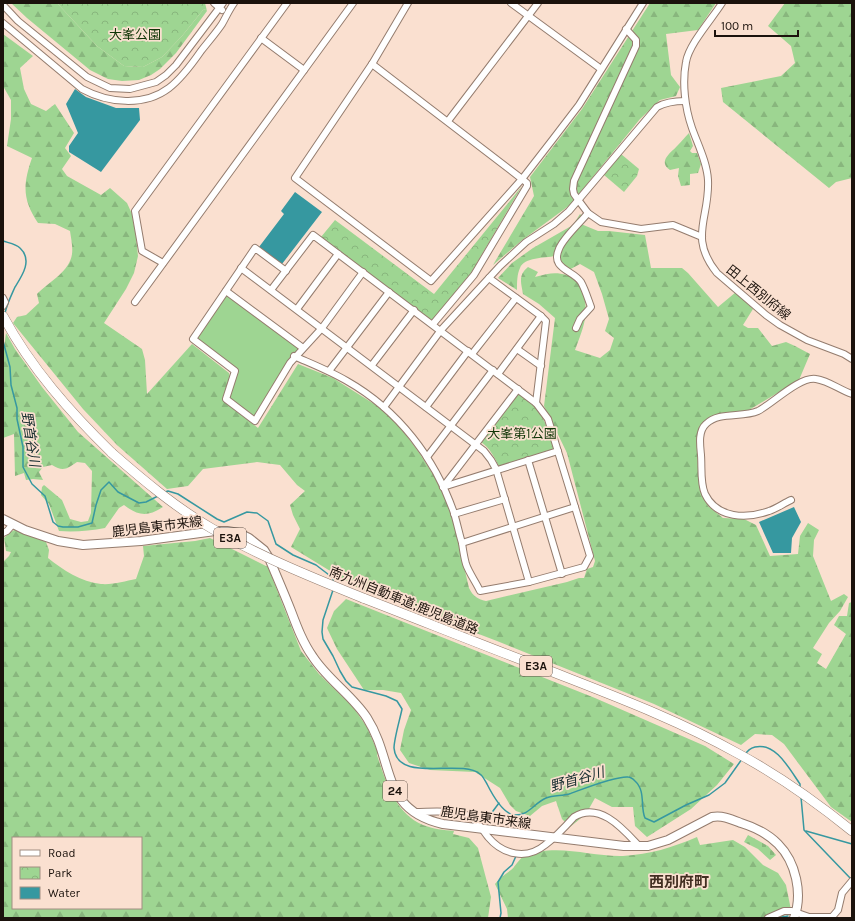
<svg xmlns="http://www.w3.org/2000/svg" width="855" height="921" viewBox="0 0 855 921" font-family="Karla,'Noto Sans JP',sans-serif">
<defs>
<pattern id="forest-firs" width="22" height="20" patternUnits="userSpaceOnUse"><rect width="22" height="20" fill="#9ed592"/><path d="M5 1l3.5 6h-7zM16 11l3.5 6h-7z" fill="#88b67d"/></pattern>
<pattern id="cemetery-stones" width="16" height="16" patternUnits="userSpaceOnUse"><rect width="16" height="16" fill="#9ed592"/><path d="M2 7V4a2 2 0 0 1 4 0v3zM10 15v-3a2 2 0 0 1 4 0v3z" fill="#88b67d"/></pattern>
<pattern id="park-crowns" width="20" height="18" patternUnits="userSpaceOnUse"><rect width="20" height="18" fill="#9ed592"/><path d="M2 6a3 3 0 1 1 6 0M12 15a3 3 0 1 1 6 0" fill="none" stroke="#88b67d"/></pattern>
</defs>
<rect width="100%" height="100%" fill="#fae0d0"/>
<g fill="url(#forest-firs)" fill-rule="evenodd">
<path d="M11 3H57L97 46 124 66 143 67 162 57 182 36 203 10 206 9 207 11 176 53 160 69 151 75 139 80 122 81 108 79 90 70 27 18Z"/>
<path d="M650 3H716L698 30 666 34 671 75 680 87 676 96 660 100 640 119 570 205 521 241 493 265 534 196 530 177 582 109Z"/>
<path d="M785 3H852V178L836 182 829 188 723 102 721 88 781 76 795 63 791 46 768 26Z"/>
<path d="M3 34 33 56 20 68 24 89 31 104 46 111 55 104 74 133 65 148 71 156 62 169 67 176 101 195 110 188 127 203 132 214 136 237 138 256 134 273 126 289 104 323 142 349 145 360 147 394 192 344 229 373C233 383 225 392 225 402L258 428 298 364 333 378 382 409 398 424 420 454 441 487 453 520 469 588C473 596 477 599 486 601L567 582 579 578H584L587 569 593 567 595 561 567 453 544 406 555 318 539 304 523 294C521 283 518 275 528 267L538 272 535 277C555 271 562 272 580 281 590 312 586 321 575 350L600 358 610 350 614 338 605 331 609 319 602 294 594 272 580 264 567 271 555 256C545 258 524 257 520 268 517 274 517 283 517 290L498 278 512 263 533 248 573 225 580 214 583 217 581 224 598 231H609L645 235 651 268H682L688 273 718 307 736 292 753 309 743 325 748 328H758L772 346 786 342 795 346 810 354 799 380 749 410 715 415 702 424 697 441 698 467 703 478 701 488 708 506 723 518 744 519 756 525 770 556 798 554 800 536 808 523 819 530 814 540 813 556 831 601 844 594 848 597 840 611 829 623 813 648 822 654 817 663 826 669 846 634 834 625 839 616H847L849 603 852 602V822L831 807 784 744 772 735 755 734 741 745 654 704 497 641 358 588 291 547 300 529 293 515 290 505 305 491 297 485 280 465 257 462 203 469 188 486 167 489 117 445 83 409 13 323 17 317 26 315 39 303 37 294C49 282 70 271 72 254 73 247 71 238 70 231L55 224 38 223C22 199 23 184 32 158L7 146 11 119V100L3 86Z"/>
<path d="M689 133 693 146 690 151 692 153H697L701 164 698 173 690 174V185L681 186 678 176 679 168 670 170C657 161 672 152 678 145 682 141 685 137 689 133Z"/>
<path d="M6 333 15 349 42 387 78 432 163 507C148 517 138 516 124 505L119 508 105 528C90 531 74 532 59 531L49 504 41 495 42 487 44 485 62 500 70 519 81 522 88 521 91 513 92 471 85 463 77 462C67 469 63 472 52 465L43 467 39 472 43 480 33 479 26 480 24 473 15 476 14 434 3 438V355Z"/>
<path d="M16 529 46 542 49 550 48 558C63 570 81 582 101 584 113 585 125 581 136 579L144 556 143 546 195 541 210 538 268 567 301 651 319 674 353 707 367 727 378 753 377 755C386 782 395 813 423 825 433 829 444 830 454 831L453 834 469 838 478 848 491 897 488 918H3V562L9 556 11 552 6 551 4 538 9 533ZM13 838H141V908H13Z"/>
<path d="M346 599 595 698 705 746 734 764 717 785 691 809 647 837 635 826 633 807H612L595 798 586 814 570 827 562 819 556 801 542 806 530 816 516 811 510 805 500 788 475 772 430 770 409 763 400 750 404 730 411 710 401 693 383 690H364L337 649 327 628 334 611Z"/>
<path d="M697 837 700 845 733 840 745 847 763 865 778 873 786 885 791 910 781 918H508L507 909 495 884C500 878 504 875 511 870 515 867 518 860 523 857 555 842 590 857 623 856 651 854 671 848 697 837Z"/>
</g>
<path fill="url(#cemetery-stones)" d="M748 835 768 846 776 855 770 860 758 849 744 842Z"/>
<g fill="url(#park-crowns)">
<path d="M57 3H205L207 11 206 9 203 10 182 36 162 57 143 67 124 66 97 46Z"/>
<path d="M621 154 639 169 637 176 624 192 604 175Z"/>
<path d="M522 186 468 278 433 320H430L321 237 335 220 434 294Z"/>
<path d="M520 393C543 412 545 420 554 448L552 450 499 466C494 457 490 448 481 442L517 394Z"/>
</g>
<path fill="#9ed592" d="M225 295H227L298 347V350L292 356 256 415 253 416 230 400 229 396 238 369 197 339V337Z"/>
<g fill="#3698a0">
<path d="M75 89 86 97 116 108H139L140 120 101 172 69 152V146L78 133 66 104Z"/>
<path d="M295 192 322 212 282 264 259 247 284 214 281 211Z"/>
<path d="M794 507 801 522 792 538 791 553H773L759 522Z"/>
</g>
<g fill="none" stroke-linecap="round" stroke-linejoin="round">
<g stroke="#3698a0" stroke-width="1.5">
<path d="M3 241C9 243 16 244 20 248 33 260 22 276 15 287 11 296 7 304 5 313"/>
<path d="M3 341 10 367 11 385 17 408V419L23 447V467L32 484 45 496 53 522 58 526 63 527H78L92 523 96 505 101 490 109 482 118 492 139 503 146 502 158 496"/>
<path d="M165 492 168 491 178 494 217 519 224 522 247 512 257 513 268 521 276 544 293 555 316 565 333 578V582"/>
<path d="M333 590 323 620 322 632 323 639 333 656 340 671 346 681 352 687 386 696 397 701 402 709C400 719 394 739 394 748 397 784 460 758 480 774 483 776 485 781 487 784 492 794 502 813 514 815 529 816 534 803 546 798 553 795 562 796 569 794 583 789 615 776 628 777 630 777 633 779 635 781 646 791 640 807 645 818L654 822 686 805 709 795 725 783 742 759"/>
<path d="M745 755C747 751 751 748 755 747 776 742 790 770 800 784V788"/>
<path d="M801 797 804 830 851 879"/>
<path d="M489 822 493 811 499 803"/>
<path d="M806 831 852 844"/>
<path d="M500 918 501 913 498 882 504 872 512 865 516 856"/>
<path d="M776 918 788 916"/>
</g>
<defs>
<g id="minor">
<path d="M214 3 222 10"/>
<path d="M408 3 372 64 295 178 431 281 522 179 553 139 579 105 643 3"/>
<path d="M511 3 601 69"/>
<path d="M722 3C712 19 689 44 686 62 682 83 685 108 692 128 698 145 707 162 708 180 710 218 688 237 717 273L766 315 780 325 807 340 844 354 852 359"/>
<path d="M3 5 18 21 87 77 110 88 130 89 156 82 166 75 176 65 223 3"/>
<path d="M3 23 82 89C108 103 144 107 169 88 182 78 192 64 201 51 208 42 216 33 222 24 226 17 229 10 234 3"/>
<path d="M626 29 636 40V46L574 181 573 189 574 194 579 201 588 213 601 222 641 229 673 225 702 237"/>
<path d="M261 38 304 70"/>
<path d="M372 64 522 179 527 183V186L474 275 433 324"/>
<path d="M448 121 538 3"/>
<path d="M163 263 142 251 135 211 287 3"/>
<path d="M241 268 484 451 491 460 496 469 529 582"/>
<path d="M286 271 255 248 193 339 235 371 226 399 255 421 290 363 322 328 363 272"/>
<path d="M489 278 541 316 546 321 536 403"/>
<path d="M271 290 313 235 536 403 548 419 590 556 584 567 529 582 480 591C476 582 469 573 466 564 464 557 463 550 462 543 459 533 457 523 454 513 435 458 398 410 347 381 330 371 312 364 294 356"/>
<path d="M226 291 303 348"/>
<path d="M3 298 5 302 3 306"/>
<path d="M135 302 353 3"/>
<path d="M297 309 338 254"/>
<path d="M576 328 580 319 591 307C588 299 585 289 581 282 573 270 550 269 559 249 563 238 580 223 588 213"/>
<path d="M517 349 541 366"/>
<path d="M472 354 516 298"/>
<path d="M372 365 414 310"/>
<path d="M329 371 389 292"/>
<path d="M498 374 541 316"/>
<path d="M384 407 441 330 500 266 526 242 554 224 569 211 657 107C666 102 675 101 685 101"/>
<path d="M426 407 468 351"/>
<path d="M427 457 493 370"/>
<path d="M528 460 562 574"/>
<path d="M443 487 518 389"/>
<path d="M443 487 558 451"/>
<path d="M791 500C784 503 776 509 769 511 747 519 717 519 705 494 700 483 702 468 701 455 700 445 698 431 706 424 719 411 742 418 758 411 772 404 800 376 816 379 829 381 840 390 852 394"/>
<path d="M454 514 505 499"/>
<path d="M3 533 7 531 13 524"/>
<path d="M462 543 575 507"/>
<path d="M415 812C429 812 451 810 464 814 476 818 481 828 488 837 503 855 527 860 545 845 556 837 565 827 574 817 600 801 624 830 639 846"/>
<path d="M768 918 784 911H792L809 917H832L838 910 842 893 852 881"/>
</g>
<path id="major" d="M3 519 25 530 58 541 83 545 141 541 215 531H227L239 533 249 538 264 550 269 558C276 575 284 593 291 611 297 627 303 643 313 657 328 680 353 696 367 718 395 762 380 810 443 824L624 846H648L668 840 712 817C722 815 731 819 741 823 754 827 768 834 778 844 796 862 803 894 794 918"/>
<g id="highway">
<path d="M3 316C31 368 70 412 112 453"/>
<path d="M363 598C420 620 477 643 535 665 603 692 673 717 737 753 778 775 816 802 852 831"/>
</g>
</defs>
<use href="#minor" stroke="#947c6e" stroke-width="8"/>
<use href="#major" stroke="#947c6e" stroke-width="10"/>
<use href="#highway" stroke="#947c6e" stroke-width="10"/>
<use href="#minor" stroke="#fff" stroke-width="6"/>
<use href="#major" stroke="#fff" stroke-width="8"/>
<use href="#highway" stroke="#fff" stroke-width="9"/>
<defs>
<path id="highway-bridge" d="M112 453C143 480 175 507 211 528 259 556 311 577 363 598"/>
</defs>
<use href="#highway-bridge" stroke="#947c6e" stroke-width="10" stroke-linecap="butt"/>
<use href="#highway-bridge" stroke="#fff" stroke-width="9"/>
</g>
<g text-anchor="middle" stroke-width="3.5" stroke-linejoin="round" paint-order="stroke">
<g fill="#fae0d0" stroke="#5e5047" stroke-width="1">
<rect x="214" y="528" width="32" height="20" rx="3"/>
<rect x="520" y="656" width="32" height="20" rx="3"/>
<rect x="383" y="781" width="24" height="20" rx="3"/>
</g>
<g font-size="12" font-weight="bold" fill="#1b120c">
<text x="230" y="542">E3A</text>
<text x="536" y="670">E3A</text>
<text x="395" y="795">24</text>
</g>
<g font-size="13" fill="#0f3506" stroke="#fae0d0">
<text x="135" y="39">大峯公園</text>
<text x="522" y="438">大峯第1公園</text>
</g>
<g font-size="13" fill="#1b120c" stroke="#fae0d0">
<text transform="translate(759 292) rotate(39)" y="5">田上西別府線</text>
<text transform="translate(157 526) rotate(-7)" y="5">鹿児島東市来線</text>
<text transform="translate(404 600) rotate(22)" y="5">南九州自動車道;鹿児島道路</text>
<text transform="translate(486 817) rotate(8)" y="5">鹿児島東市来線</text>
</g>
<g font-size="14" font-style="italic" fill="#182e30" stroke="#fae0d0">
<text transform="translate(31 439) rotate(81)" y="5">野首谷川</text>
<text transform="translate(577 779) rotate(-16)" y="5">野首谷川</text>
</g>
<g font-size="15" font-weight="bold" fill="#432f22" stroke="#fae0d0">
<text x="679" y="887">西別府町</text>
</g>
</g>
<rect width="855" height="921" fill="none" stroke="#1b120c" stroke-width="8"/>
<rect x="12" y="837" width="130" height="72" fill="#fae0d0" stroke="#a18e82"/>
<rect x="20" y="850" width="20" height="6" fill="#ffffff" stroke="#a18e82"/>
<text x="48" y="857" font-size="12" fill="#1b120c">Road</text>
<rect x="20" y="867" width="20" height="12" fill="url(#park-crowns)" stroke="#a18e82"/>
<text x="48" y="877" font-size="12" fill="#1b120c">Park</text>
<rect x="20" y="887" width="20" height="12" fill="#3698a0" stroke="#a18e82"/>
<text x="48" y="897" font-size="12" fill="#1b120c">Water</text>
<path d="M715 30v6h83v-6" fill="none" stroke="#1b120c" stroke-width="2"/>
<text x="721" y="30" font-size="12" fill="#1b120c" stroke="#fae0d0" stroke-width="3" paint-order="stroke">100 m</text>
</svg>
